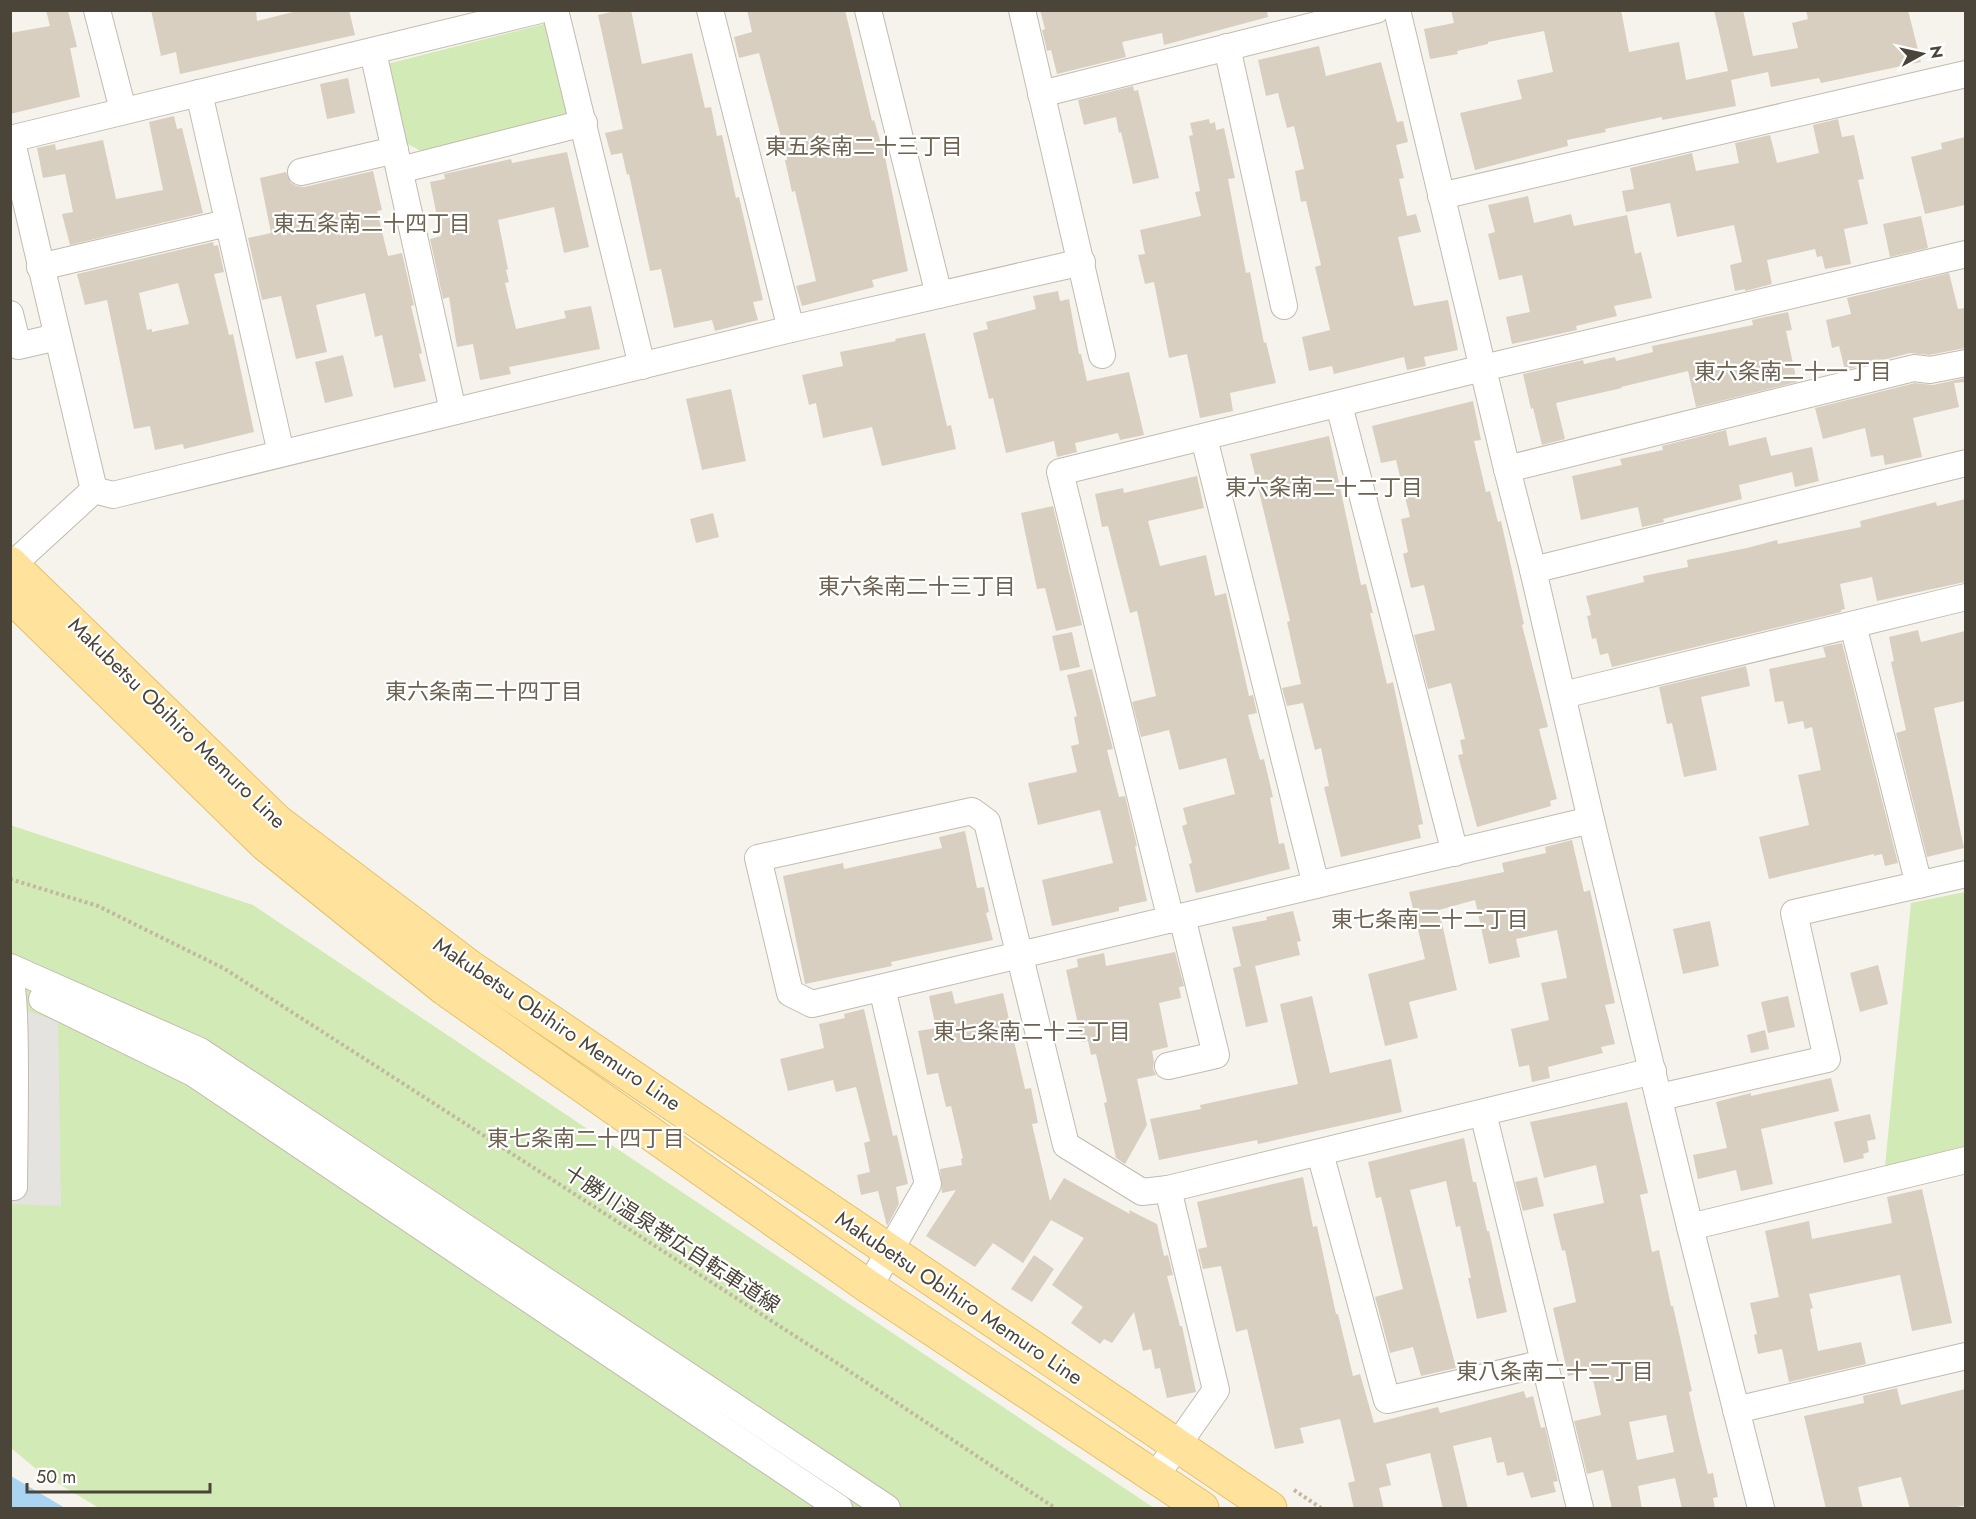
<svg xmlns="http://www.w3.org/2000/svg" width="1976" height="1519" viewBox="0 0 1976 1519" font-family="Jost,'Noto Sans JP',sans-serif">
<rect width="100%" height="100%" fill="#f6f3ec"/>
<g fill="#d2eab5">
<path d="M548 23 568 115 423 152 402 141 383 65Z"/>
<path d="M10 825 253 905 1154 1508H99L41 1473 11 1448Z"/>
<path d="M1965 892V1146L1885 1166 1911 903Z"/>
</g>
<path fill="#e5e3e0" d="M11 1005 58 1022 61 1206 11 1204Z"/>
<path fill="#a9d4f2" d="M10 1476H11L65 1508H11Z"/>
<g fill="#d8cfc1" fill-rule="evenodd">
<path d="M46 10H68L77 47 70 48 80 97 10 114V33L50 26Z"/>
<path d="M151 10H256L257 21 301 10H349L355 35 180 74 176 52 161 56Z"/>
<path d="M620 10H631L642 64 692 53 705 108 711 107 717 136 722 135 736 198 739 197 763 300 753 302 758 320 715 331 712 320 674 328 661 269 650 271 629 174 627 175 622 153 611 155 605 133 623 129 598 15Z"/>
<path d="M747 10H845L872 121 874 120 885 157 908 271 872 280 874 287 802 306 796 286 816 281 795 191 792 192 785 160H787L759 53 739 58 734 37 752 32Z"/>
<path d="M1040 10H1267L1268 17 1164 45 1162 33 1122 42 1126 57 1057 74 1051 50 1047 51 1042 30 1045 29Z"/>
<path d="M1451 10H1621L1629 52 1679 42 1686 80 1728 71 1714 10H1743L1753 56 1798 48 1792 23 1808 19 1806 10H1908L1921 62 1821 83 1819 78 1771 87 1768 72 1731 80 1736 106 1662 120V117L1605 129 1606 132 1567 140 1568 146 1475 170 1460 113 1522 99 1517 80 1553 72 1544 31 1488 42V44L1457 51 1458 54 1430 59 1424 29 1454 23Z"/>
<path d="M1319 46 1326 76 1381 62 1397 122 1403 121 1408 142 1396 145 1404 178 1399 179 1407 216 1416 214 1421 232 1398 237 1414 306 1448 300 1458 350 1424 357 1426 366 1407 370 1404 357 1334 374 1332 366 1309 371 1302 337 1330 330 1315 267 1321 265 1306 201 1301 202 1295 171 1304 169 1294 126 1287 128 1278 93 1266 96 1258 60Z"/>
<path d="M348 78 355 113 327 119 320 84Z"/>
<path d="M1133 86 1134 91 1138 90 1159 178 1133 184 1121 132 1119 133 1116 117 1084 125 1078 100Z"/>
<path d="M174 116 177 129 182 128 203 213 70 245 62 214 73 212 65 174 43 178 37 148 55 144 56 150 103 140 116 199 163 190 149 122Z"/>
<path d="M1209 119 1210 124 1215 122 1216 130 1224 128 1235 178 1228 179 1246 273 1250 272 1264 343 1266 342 1276 383 1230 393 1233 411 1200 418 1187 354 1169 358 1154 282 1145 284 1138 255 1145 254 1140 230 1201 216 1195 192 1200 191 1189 136 1193 135 1190 123Z"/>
<path d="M1838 119 1842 137 1854 135 1864 179 1858 180 1868 224 1844 229 1851 264 1825 269 1822 256 1817 257 1815 249 1767 260 1772 284 1745 291V289L1735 291 1730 265 1742 262 1734 225 1677 237 1670 203 1626 212 1622 191 1634 189 1630 168 1692 153 1696 171 1739 163 1735 143 1770 135 1777 163 1819 153 1813 125Z"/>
<path d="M1965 137V205L1925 214 1911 157 1942 149 1941 143Z"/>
<path d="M567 152 589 247 564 253 554 207 498 220 508 269 506 270 509 282 505 283 516 329 566 318 564 311 591 306 600 349 509 367 511 374 480 380 473 344 457 347 449 297 443 299 430 239 441 236 430 182 445 179 444 174 511 159 512 163Z"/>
<path d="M373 171 382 210 377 211 388 256 402 253 414 305 411 306 422 353 419 354 426 381 394 388 382 335 375 337 365 293 316 305 327 352 296 359 281 296 262 300 248 238 271 233 260 178 286 172 291 183 296 186 304 187Z"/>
<path d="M1528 196 1534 223 1571 214 1574 226 1627 215 1635 254 1641 252 1652 298 1614 306 1617 316 1576 326 1577 330 1512 344 1506 317 1530 312 1522 275 1499 280 1488 234 1495 232 1488 205Z"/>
<path d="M1921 216 1928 248 1890 257 1883 224Z"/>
<path d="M213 242 214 246 218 245 224 272 214 274 229 335 233 334 254 432 184 449 183 444 155 450 150 426 134 429 107 300 85 305 77 274ZM178 283 189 324 152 332V329L147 330 139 293Z"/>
<path d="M1949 273 1958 309 1965 308V348L1929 355 1910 353 1845 370 1839 346 1832 348 1826 320 1851 314 1847 298Z"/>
<path d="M1058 291 1060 301 1069 299 1079 354H1081L1087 381 1129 372 1144 435 1120 440 1118 433 1075 443 1077 452 1057 457 1054 441 1006 453 993 398 989 399 973 333 988 329 986 322 1036 309 1033 296Z"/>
<path d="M1788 312 1792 330 1786 331 1797 382 1696 407 1688 371 1621 387 1622 388 1556 403 1565 439 1542 445 1533 408 1531 409 1523 374 1583 360 1584 364 1615 357 1616 361 1653 352 1652 346 1753 325 1752 320Z"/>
<path d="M925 333 947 426 951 425 956 449 882 466 872 427 823 438 816 403 809 405 802 375 843 366 840 352 896 341 895 339Z"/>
<path d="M343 355 353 396 325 403 315 362Z"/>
<path d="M1965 378V382L1954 383 1959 407 1913 418 1922 457 1885 465 1883 455 1871 457 1865 428 1823 439 1815 408 1915 383 1933 385Z"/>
<path d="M731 389 746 461 702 470 686 399Z"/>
<path d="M1473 401 1481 440 1474 441 1486 492 1490 491 1498 522 1501 521 1524 624 1522 625 1548 727 1539 729 1557 799 1550 801 1551 806 1477 827 1458 755 1463 754 1460 740 1465 739 1451 683 1428 689 1414 635 1435 630 1424 585 1411 588 1403 554 1408 552 1401 519 1410 517 1396 460 1381 463 1372 426Z"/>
<path d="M1726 430 1729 446 1766 437 1771 456 1812 447 1819 481 1795 487 1792 472 1739 485 1742 499 1663 519 1664 522 1642 527 1638 507 1581 520 1572 476 1622 465 1620 459 1663 450 1662 446Z"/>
<path d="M1329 436 1361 585 1366 584 1373 613H1370L1387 684 1393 682 1423 824 1418 825 1421 838 1341 857 1324 787 1329 786 1321 748 1315 750 1303 703 1287 706 1282 688 1301 684 1287 622 1290 621 1250 454Z"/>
<path d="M1197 476 1204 508 1148 521 1160 566 1206 555 1215 596 1226 593 1249 696 1253 695 1257 713 1248 715 1260 760 1264 759 1273 797 1270 798 1279 844 1284 843 1290 869 1196 893 1189 864 1192 863 1182 826 1187 824 1183 808 1235 794 1226 758 1179 770 1169 730 1141 737 1132 702 1156 696 1137 611 1130 613 1108 526 1102 527 1095 494 1123 488 1124 493Z"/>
<path d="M1965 499V582L1877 601 1872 577 1840 584 1845 609 1841 610V612L1612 667 1608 653 1600 655 1596 638 1592 639 1587 616 1591 615 1586 596 1644 582 1643 576 1688 567 1687 560 1747 548 1777 540 1778 544 1861 527 1860 521 1936 502 1937 506Z"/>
<path d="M1053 506 1082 625 1056 631 1045 588 1037 589 1021 513Z"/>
<path d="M713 513 719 537 696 543 690 519Z"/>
<path d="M1918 630 1921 642 1965 631V701L1934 708 1964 848 1927 857 1896 733 1906 730 1891 662 1894 661 1889 637Z"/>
<path d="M1072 632 1080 667 1060 671 1052 636Z"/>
<path d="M1842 643 1898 863 1885 866 1882 854 1874 856V854L1769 879 1759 837 1809 825 1798 775 1821 770 1812 727 1805 729 1803 721 1788 724 1783 701 1775 702 1769 669 1826 657 1823 647Z"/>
<path d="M1746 666 1750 686 1701 697 1717 770 1684 777 1672 723 1667 724 1659 687Z"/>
<path d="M1092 669 1113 749 1107 750 1119 797 1125 796 1137 846H1135L1147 901 1119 907V911L1052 926 1042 880 1113 863 1100 810 1038 825 1028 783 1077 772 1071 746 1079 744 1074 717 1077 716 1067 675Z"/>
<path d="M965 831 977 888 984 887 989 912 986 913 993 940 891 962 892 966 805 984 783 876 843 863 844 869 942 848 939 837Z"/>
<path d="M1572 840 1584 892 1590 890 1615 1003 1605 1005 1615 1044 1601 1047 1603 1053 1548 1067 1550 1078 1532 1082 1529 1065 1519 1067 1511 1029 1549 1020 1541 983 1567 978 1557 930 1516 939 1520 957 1489 964 1475 900 1439 910 1457 990 1409 1002 1418 1038 1385 1046 1368 974 1425 959 1409 892 1504 872 1502 863 1546 853 1545 847Z"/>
<path d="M1293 911 1301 941 1297 942 1300 955 1255 966 1268 1022 1246 1027 1233 968 1241 966 1232 927 1267 920 1266 917Z"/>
<path d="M1710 921 1719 966 1683 974 1673 929Z"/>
<path d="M1175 952 1184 986 1179 987 1181 998 1159 1003 1168 1047 1152 1051 1154 1061 1153 1069 1156 1075 1137 1079 1147 1125 1125 1164 1116 1158 1104 1103 1107 1102 1096 1054 1091 1055 1088 1041 1082 1042 1066 970 1078 967 1077 959 1104 953 1106 966Z"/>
<path d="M1878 965 1888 1004 1860 1012 1850 973Z"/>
<path d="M952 991 955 1004 1003 993 1025 1089 1031 1088 1038 1123 1032 1124 1050 1201 1064 1178 1130 1214 1129 1210 1157 1224 1164 1256 1168 1255 1173 1275 1167 1276 1180 1326H1182L1196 1392 1167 1398 1160 1368 1155 1369 1151 1349 1143 1351 1134 1312 1112 1343 1104 1339 1100 1344 1071 1323 1083 1307 1052 1285 1084 1238 1051 1220 1023 1263 993 1243 975 1267 926 1236 956 1190 942 1193 940 1169 962 1165 961 1159 963 1158 951 1106 946 1107 938 1073 927 1075 918 1031 936 1028 929 996Z"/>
<path d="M1312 996 1330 1073 1391 1059 1402 1112 1258 1144 1257 1140 1159 1160 1150 1119 1201 1109 1200 1105 1298 1084 1280 1004Z"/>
<path d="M1788 996 1795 1027 1768 1033 1761 1002Z"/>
<path d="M864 1009 893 1136 897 1135 908 1184 896 1187 899 1204 887 1226 878 1191 861 1195 857 1175 870 1172 864 1143 870 1141 856 1087 836 1092 833 1080 788 1091 780 1059 824 1048 819 1024 845 1018 844 1014Z"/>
<path d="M1765 1030 1769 1049 1751 1053 1747 1035Z"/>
<path d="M1831 1078 1839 1111 1761 1129 1773 1184 1741 1191 1736 1170 1698 1179 1693 1155 1727 1148 1716 1102 1751 1093V1096Z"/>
<path d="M1627 1102 1648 1193 1640 1195 1652 1252 1659 1250 1671 1306H1673L1692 1391 1689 1392 1698 1433 1708 1474 1713 1473 1718 1497 1713 1498 1715 1509H1682L1675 1478 1638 1486 1642 1509H1612L1603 1470 1587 1474 1574 1421 1601 1415 1591 1371 1568 1376 1553 1308 1576 1302 1565 1250 1562 1251 1553 1214 1604 1203 1596 1165 1544 1178 1530 1122ZM1666 1415 1674 1452 1637 1460 1629 1422Z"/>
<path d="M1870 1114 1876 1139 1867 1141 1869 1152 1863 1154 1864 1158 1844 1163 1834 1122Z"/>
<path d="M1464 1138 1473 1182H1476L1487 1231H1489L1507 1312 1477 1319 1468 1278H1471L1460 1226 1456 1227 1446 1181 1410 1190 1456 1368 1421 1376 1413 1347 1390 1353 1375 1297 1403 1289 1381 1197 1376 1198 1368 1162Z"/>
<path d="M1303 1177 1313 1227 1317 1226 1336 1314H1338L1353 1376 1360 1374 1374 1423 1438 1407 1440 1413 1524 1391 1526 1398 1533 1396 1541 1428 1545 1427 1558 1481 1553 1482 1556 1492 1531 1498 1523 1472 1507 1476 1504 1462 1497 1463 1491 1437 1453 1446 1468 1509H1443L1430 1453 1386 1464 1391 1485 1379 1488 1384 1509H1354L1348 1483 1355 1481 1340 1419 1300 1428 1304 1443 1275 1449 1247 1329 1236 1332 1221 1266 1203 1269 1198 1249 1207 1247 1197 1202Z"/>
<path d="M1537 1177 1544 1206 1523 1211 1515 1182Z"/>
<path d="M1922 1189 1952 1323 1912 1331 1900 1275 1809 1294 1813 1308 1810 1309 1818 1351 1861 1342 1866 1364 1789 1382 1782 1349 1758 1354 1754 1335 1757 1334 1750 1303 1779 1297 1765 1231 1809 1221 1812 1239 1892 1223 1887 1197Z"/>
<path d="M1034 1255 1054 1269 1032 1302 1011 1289Z"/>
<path d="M1897 1388 1901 1405 1965 1389V1505L1950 1509H1910L1901 1477 1858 1487 1863 1509H1826L1804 1416 1864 1403 1863 1396Z"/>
</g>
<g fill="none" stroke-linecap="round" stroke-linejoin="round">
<defs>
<g id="minor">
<path d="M97 10 123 110"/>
<path d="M555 10 642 366"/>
<path d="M710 10 791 329"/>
<path d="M868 10 939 295"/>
<path d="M1022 10 1102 355"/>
<path d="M1397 10 1507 469 1533 570 1591 820 1690 1227 1761 1508"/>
<path d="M1227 47 1284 306"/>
<path d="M373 52 453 411"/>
<path d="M199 93 281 453"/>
<path d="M1041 94 1376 10"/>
<path d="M11 138 94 490 113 495 791 329 1082 262"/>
<path d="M10 139 540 10"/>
<path d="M400 170 584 123"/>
<path d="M301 172 395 150"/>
<path d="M1441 196 1966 74"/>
<path d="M40 267 227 223"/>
<path d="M10 314 18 346 57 337"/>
<path d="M1339 405 1455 853"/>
<path d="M1204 438 1316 885"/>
<path d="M1507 469 1914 368 1930 370 1966 363"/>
<path d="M10 567 94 490"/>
<path d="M1533 570 1966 463"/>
<path d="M1853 625 1919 885"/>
<path d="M1563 695 1966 597"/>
<path d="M1591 820 812 1004 790 993 758 858 972 811 987 822 1066 1145 1142 1192 1168 1189 1653 1071"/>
<path d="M1171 920 1060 472 1483 368 1966 254"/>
<path d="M10 967 200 1051 887 1508"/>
<path d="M10 981C18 992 14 1161 14 1187H10"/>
<path d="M42 999 193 1073 839 1508"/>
<path d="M1168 1066 1216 1055 1182 917"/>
<path d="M1660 1097 1827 1059 1794 913 1966 874"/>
<path d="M1483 1113 1580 1508"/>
<path d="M1320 1153 1387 1400 1544 1363"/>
<path d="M1690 1227 1966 1160"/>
<path d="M869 1287 928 1184 882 988"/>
<path d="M1736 1410 1966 1356"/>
<path d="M1155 1477 1216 1390 1168 1189"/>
</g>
<g id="major">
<path d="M10 563 278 822 470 967 1270 1508"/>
<path d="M10 595 265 844 445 989 869 1287 1202 1508"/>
</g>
</defs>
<use href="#minor" stroke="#c2bbae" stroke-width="28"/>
<use href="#major" stroke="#e6c16a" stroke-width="35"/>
<g stroke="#c4b79f" stroke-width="4" stroke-dasharray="3 3" stroke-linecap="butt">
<path d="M10 879 98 906 225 969 840 1365 1055 1508"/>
<path d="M1294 1490 1321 1508"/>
</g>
<use href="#minor" stroke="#fff" stroke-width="26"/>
<use href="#major" stroke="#ffe39c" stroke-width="33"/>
</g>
<g text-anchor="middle" stroke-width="4.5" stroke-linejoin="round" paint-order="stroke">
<g font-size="21" fill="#4b4439" stroke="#fff">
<text transform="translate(177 723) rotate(44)" y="7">Makubetsu Obihiro Memuro Line</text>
<text transform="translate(557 1024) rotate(34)" y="7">Makubetsu Obihiro Memuro Line</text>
<text transform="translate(672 1239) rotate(33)" y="7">十勝川温泉帯広自転車道線</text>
<text transform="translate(959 1298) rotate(34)" y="7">Makubetsu Obihiro Memuro Line</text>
</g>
<g font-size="22" fill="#6e6250" stroke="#fff">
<text x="864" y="154">東五条南二十三丁目</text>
<text x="372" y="231">東五条南二十四丁目</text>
<text x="1793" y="379">東六条南二十一丁目</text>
<text x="1324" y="495">東六条南二十二丁目</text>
<text x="917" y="594">東六条南二十三丁目</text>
<text x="484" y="699">東六条南二十四丁目</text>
<text x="1430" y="927">東七条南二十二丁目</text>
<text x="1032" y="1039">東七条南二十三丁目</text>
<text x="586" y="1146">東七条南二十四丁目</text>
<text x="1555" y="1379">東八条南二十二丁目</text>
</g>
</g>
<rect width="1976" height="1519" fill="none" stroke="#4b4439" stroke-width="24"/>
<g transform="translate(1922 54) rotate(82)" stroke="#ffffff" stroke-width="4.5" paint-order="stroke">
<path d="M0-4.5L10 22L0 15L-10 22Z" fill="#4b4439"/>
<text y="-9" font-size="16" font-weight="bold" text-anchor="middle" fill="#4b4439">N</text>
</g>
<path d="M27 1483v9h183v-9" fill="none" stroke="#4b4439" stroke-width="3"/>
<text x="36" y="1483" font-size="18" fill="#4b4439" stroke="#ffffff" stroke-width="4.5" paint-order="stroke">50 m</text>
</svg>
